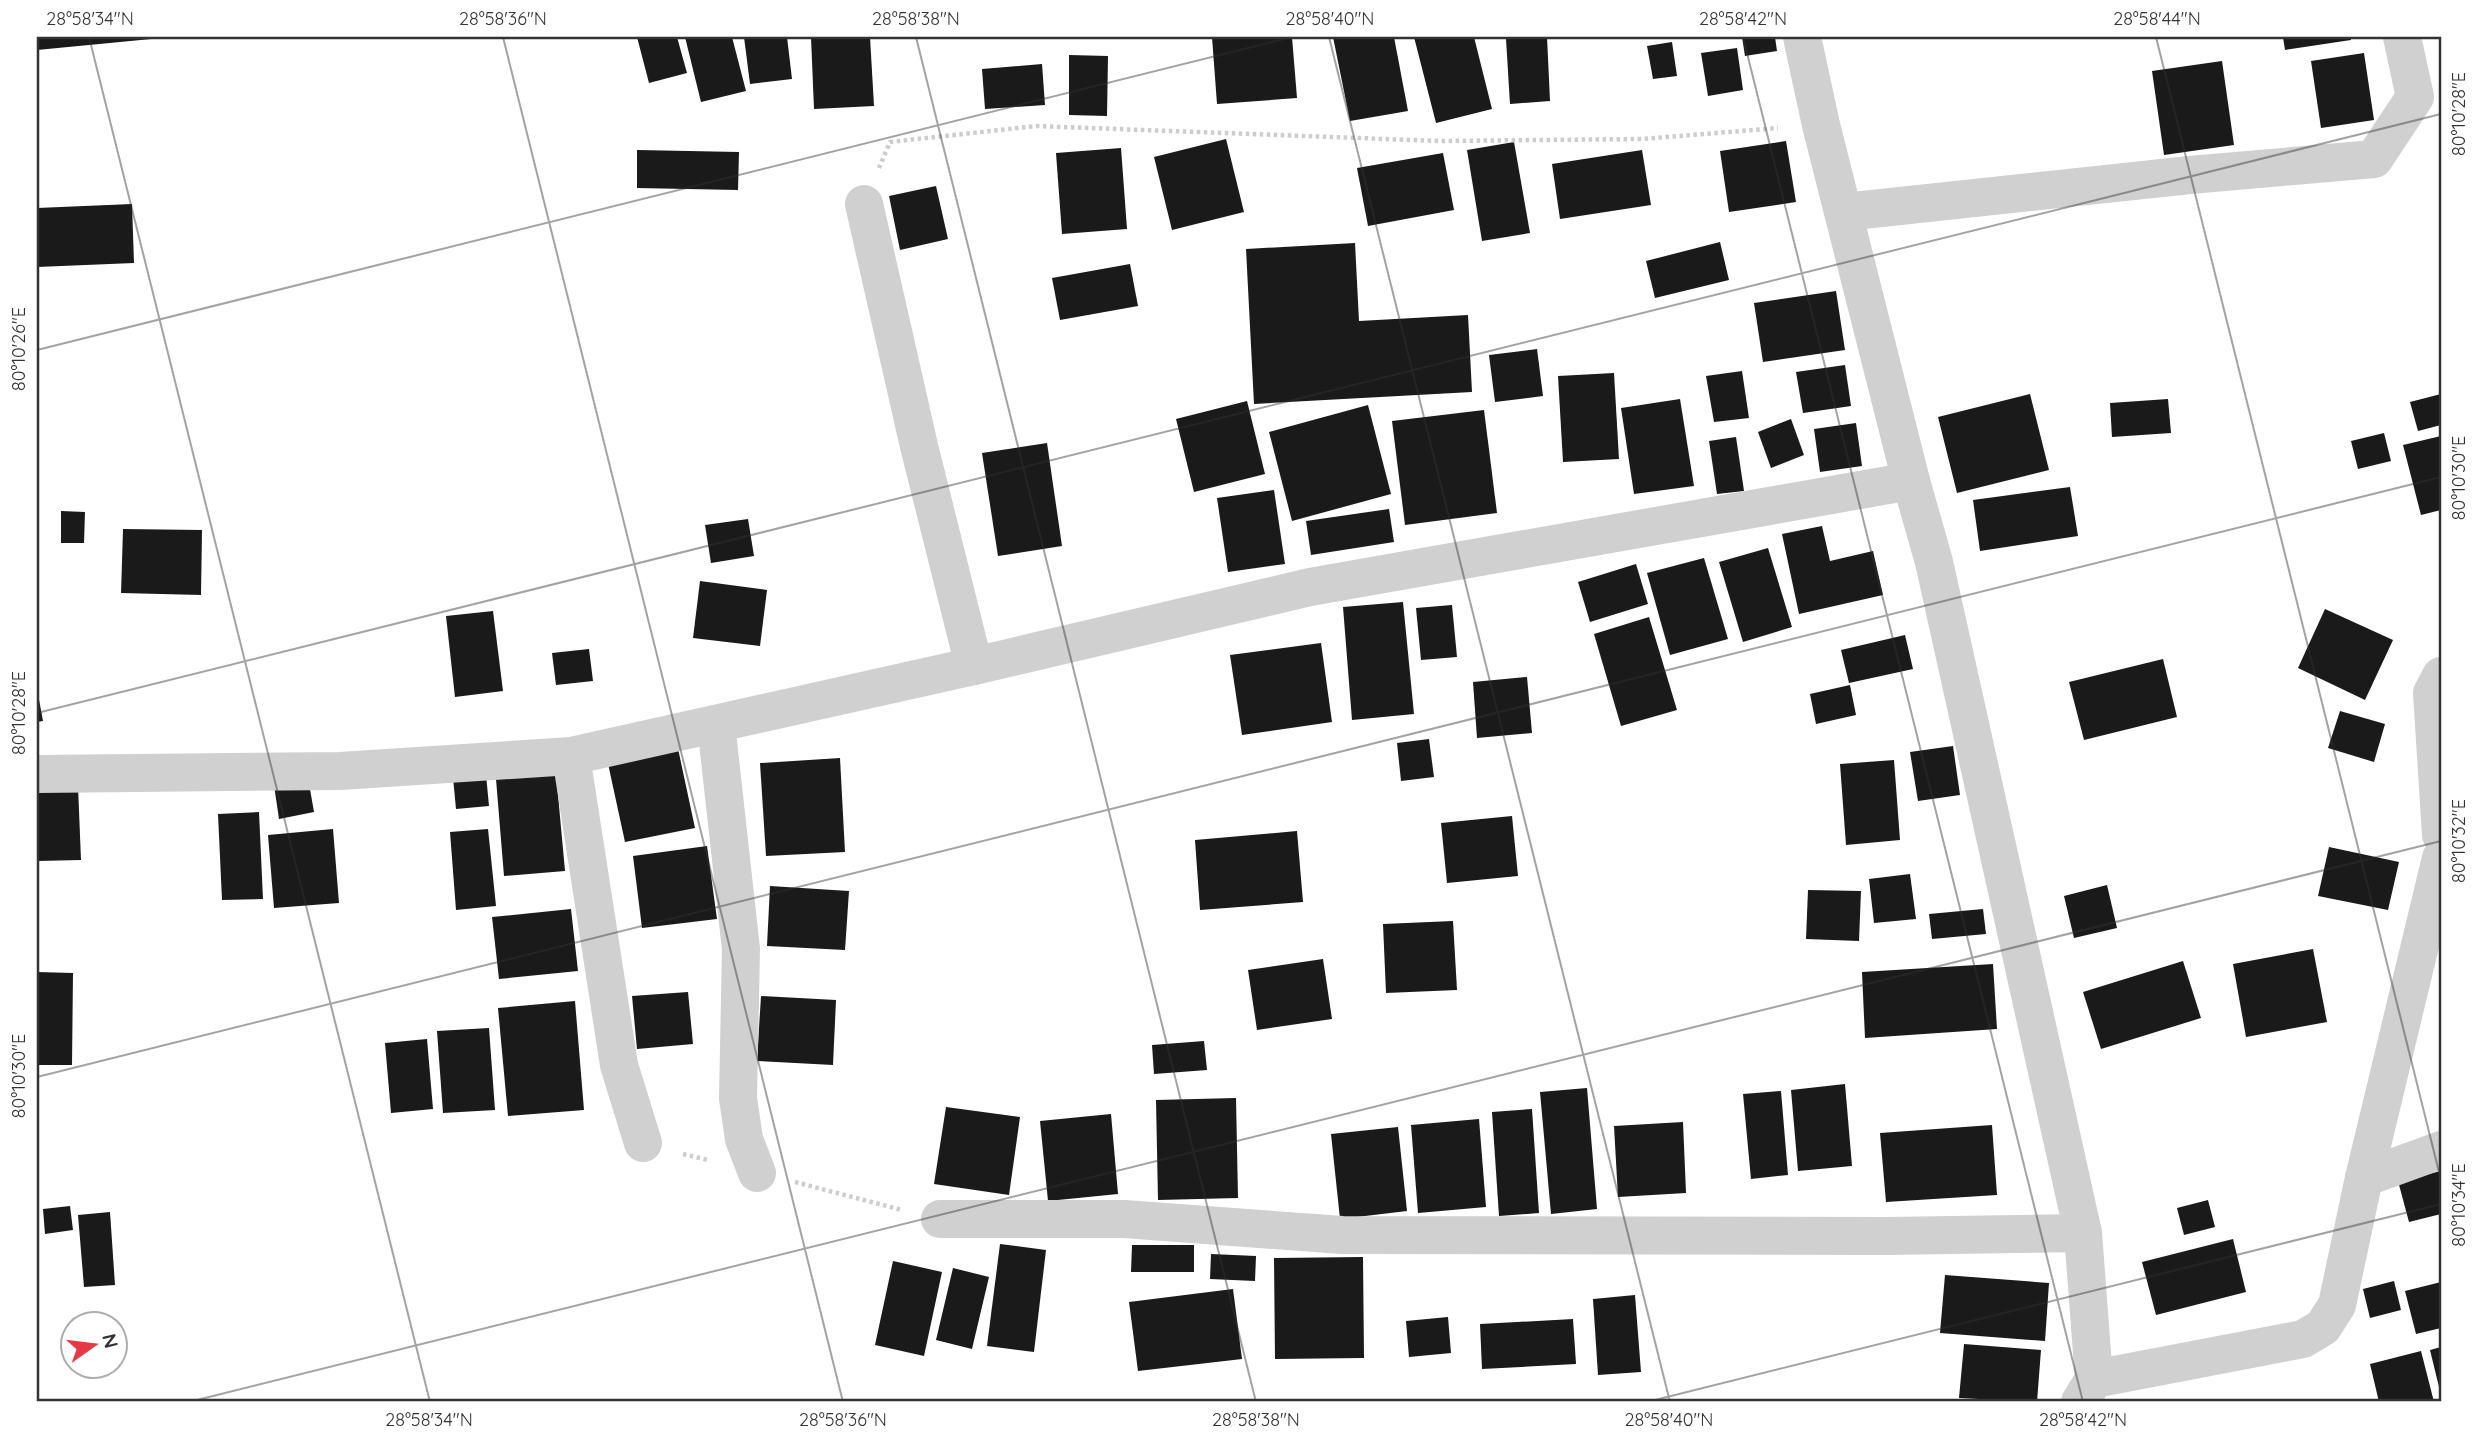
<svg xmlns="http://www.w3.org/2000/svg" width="2478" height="1439" viewBox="0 0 2478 1439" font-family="Quicksand,sans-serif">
<rect width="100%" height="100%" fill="#fff"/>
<g fill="#1a1a1a">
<path d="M37 37H151V39L37 50Z"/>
<path d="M637 37H677L687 73 649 83Z"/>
<path d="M685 37H732L746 91 701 102Z"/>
<path d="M744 37H787L792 79 750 84Z"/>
<path d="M811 37H870L874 106 814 109Z"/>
<path d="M1212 37H1292L1297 98 1217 104Z"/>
<path d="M1333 37H1394L1408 111 1350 121Z"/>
<path d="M1414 37H1474L1492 109 1436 123Z"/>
<path d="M1547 37 1550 101 1510 104 1506 39Z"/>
<path d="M1742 37H1775L1777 51 1745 56Z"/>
<path d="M2283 37H2351V40L2285 50Z"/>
<path d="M1672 42 1677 76 1653 79 1647 46Z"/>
<path d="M1737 48 1743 90 1708 96 1701 53Z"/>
<path d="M2364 53 2374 120 2321 128 2311 61Z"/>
<path d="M1069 55 1108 56 1107 116 1069 115Z"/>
<path d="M2222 61 2234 145 2164 155 2152 71Z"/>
<path d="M1042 64 1045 105 985 109 982 69Z"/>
<path d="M1226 139 1244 212 1172 230 1154 157Z"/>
<path d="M1786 141 1796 202 1729 212 1720 151Z"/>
<path d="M1514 142 1530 233 1482 241 1467 150Z"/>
<path d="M1121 148 1127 229 1062 234 1056 153Z"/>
<path d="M637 150 739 152 738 190 637 188Z"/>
<path d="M1642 150 1651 205 1560 219 1552 164Z"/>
<path d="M1443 153 1454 210 1368 226 1357 168Z"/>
<path d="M936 186 948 239 900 250 889 196Z"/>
<path d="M132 204 134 263 37 267V208Z"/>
<path d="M1720 242 1729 280 1655 298 1646 261Z"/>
<path d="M1355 243 1359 321 1468 315 1472 392 1254 404 1246 249Z"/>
<path d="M1130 264 1138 306 1060 320 1052 278Z"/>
<path d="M1836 291 1845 350 1763 362 1754 303Z"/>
<path d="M1537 349 1543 396 1495 402 1489 355Z"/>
<path d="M1845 365 1851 406 1803 413 1796 372Z"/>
<path d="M1742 371 1749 418 1714 422 1706 376Z"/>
<path d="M1614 373 1619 459 1563 462 1558 376Z"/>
<path d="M2030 394 2049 470 1957 493 1938 417Z"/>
<path d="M2441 394V425L2418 431 2410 402Z"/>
<path d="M1680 399 1694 486 1634 494 1621 408Z"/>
<path d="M2168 399 2171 433 2112 437 2110 403Z"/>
<path d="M1247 401 1265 474 1194 492 1176 419Z"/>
<path d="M1368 405 1391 494 1292 521 1269 432Z"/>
<path d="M1484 410 1497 513 1405 525 1392 421Z"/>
<path d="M1791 419 1804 455 1771 468 1758 432Z"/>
<path d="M1856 423 1862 466 1820 472 1814 429Z"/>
<path d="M2384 433 2391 461 2358 469 2351 441Z"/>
<path d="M2441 436V510L2421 515 2403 445Z"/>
<path d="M1736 437 1744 491 1717 494 1709 441Z"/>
<path d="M1047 443 1062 546 998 556 982 453Z"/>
<path d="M2070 487 2078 536 1980 551 1973 500Z"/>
<path d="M1274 490 1285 564 1228 572 1217 498Z"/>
<path d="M1389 509 1394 542 1311 555 1306 521Z"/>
<path d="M61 511 85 512 84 543H61Z"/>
<path d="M748 519 754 556 711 563 705 525Z"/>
<path d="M1822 526 1830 561 1873 551 1883 595 1799 614 1782 534Z"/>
<path d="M123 529 202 530 201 595 121 593Z"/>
<path d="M1768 548 1792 627 1743 642 1719 562Z"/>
<path d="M1704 558 1728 639 1670 655 1647 573Z"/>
<path d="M1636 564 1648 604 1590 622 1578 582Z"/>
<path d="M700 581 767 590 760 646 693 638Z"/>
<path d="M1403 602 1414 714 1352 720 1343 607Z"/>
<path d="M1452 605 1457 657 1421 660 1416 608Z"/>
<path d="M2325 609 2393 640 2365 700 2298 668Z"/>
<path d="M493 611 503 691 455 697 446 616Z"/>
<path d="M1649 617 1677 710 1621 726 1594 634Z"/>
<path d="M1905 635 1913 669 1849 683 1841 650Z"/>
<path d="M1321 643 1332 722 1242 735 1230 655Z"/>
<path d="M589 649 593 681 556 685 552 653Z"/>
<path d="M2163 659 2177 717 2084 740 2069 682Z"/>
<path d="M1527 677 1532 733 1477 738 1473 682Z"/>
<path d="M1850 685 1856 715 1816 724 1810 694Z"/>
<path d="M37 689 43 721 37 722Z"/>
<path d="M2340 711 2385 724 2374 762 2328 748Z"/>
<path d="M1429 739 1434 777 1401 781 1397 743Z"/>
<path d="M677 744 695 828 625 842 607 759Z"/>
<path d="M1953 746 1960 795 1918 801 1910 752Z"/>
<path d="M840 758 845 852 766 856 760 763Z"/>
<path d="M1894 760 1900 840 1846 845 1840 764Z"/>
<path d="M485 764 489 806 456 809 452 767Z"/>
<path d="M307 772 314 812 279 819 273 778Z"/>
<path d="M556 773 565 871 504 876 496 779Z"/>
<path d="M78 786 81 860 37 861V788Z"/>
<path d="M259 812 263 899 222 900 218 814Z"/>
<path d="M1512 816 1518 876 1447 883 1441 823Z"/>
<path d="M333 829 339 903 274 908 268 835Z"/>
<path d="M488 829 496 906 456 910 450 832Z"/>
<path d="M1297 831 1303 902 1200 910 1195 840Z"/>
<path d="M707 846 717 919 642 928 633 856Z"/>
<path d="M2329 847 2399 862 2388 910 2318 896Z"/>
<path d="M1910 874 1916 919 1874 923 1869 879Z"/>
<path d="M2107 885 2117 928 2074 938 2064 896Z"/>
<path d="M770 886 849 891 845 950 767 946Z"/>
<path d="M1808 890 1861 891 1859 941 1806 939Z"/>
<path d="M571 909 578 971 499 979 492 917Z"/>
<path d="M1983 909 1986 934 1932 939 1929 914Z"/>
<path d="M1453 921 1457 990 1386 993 1383 924Z"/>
<path d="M2313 949 2327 1022 2246 1037 2233 964Z"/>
<path d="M1323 959 1332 1019 1257 1030 1248 970Z"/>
<path d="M2183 961 2201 1018 2101 1049 2083 992Z"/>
<path d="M1993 964 1997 1029 1865 1038 1862 972Z"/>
<path d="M37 972 73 973 72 1065H37Z"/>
<path d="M688 992 693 1044 637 1049 632 996Z"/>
<path d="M761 996 836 1000 833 1065 757 1061Z"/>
<path d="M575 1001 584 1110 508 1116 498 1008Z"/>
<path d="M489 1028 495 1110 443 1113 437 1031Z"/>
<path d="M427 1039 433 1109 391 1113 385 1043Z"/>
<path d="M1204 1041 1207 1070 1154 1074 1152 1045Z"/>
<path d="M1845 1084 1852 1166 1798 1171 1791 1090Z"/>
<path d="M1587 1088 1597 1209 1551 1214 1540 1092Z"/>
<path d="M1781 1091 1788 1175 1751 1179 1743 1094Z"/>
<path d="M1236 1098 1238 1198 1158 1200 1156 1100Z"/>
<path d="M946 1107 1020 1117 1009 1195 934 1184Z"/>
<path d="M1532 1109 1539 1213 1499 1216 1492 1112Z"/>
<path d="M1111 1114 1118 1194 1048 1201 1040 1121Z"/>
<path d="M1479 1119 1486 1207 1418 1213 1411 1125Z"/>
<path d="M1683 1122 1686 1193 1618 1197 1614 1126Z"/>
<path d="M1992 1125 1997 1195 1886 1202 1880 1133Z"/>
<path d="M1398 1127 1407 1211 1340 1219 1331 1134Z"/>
<path d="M2441 1171V1214L2409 1222 2398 1181Z"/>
<path d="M2208 1200 2215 1227 2184 1235 2177 1208Z"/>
<path d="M70 1206 73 1230 45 1234 43 1209Z"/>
<path d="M110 1212 115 1285 84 1287 78 1215Z"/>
<path d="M2233 1239 2246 1292 2156 1315 2142 1262Z"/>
<path d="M1000 1244 1046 1250 1034 1352 987 1346Z"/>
<path d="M1132 1245H1194V1272H1131Z"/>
<path d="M1211 1254 1256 1256 1255 1281 1210 1279Z"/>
<path d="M1363 1257 1364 1358 1275 1359 1274 1258Z"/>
<path d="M893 1261 942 1272 924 1356 875 1345Z"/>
<path d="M953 1268 989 1277 972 1349 936 1340Z"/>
<path d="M1945 1275 2049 1283 2045 1341 1940 1333Z"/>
<path d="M2394 1281 2401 1310 2370 1318 2363 1289Z"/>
<path d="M2441 1282V1328L2416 1334 2405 1291Z"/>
<path d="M1233 1289 1242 1359 1138 1371 1129 1302Z"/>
<path d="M1635 1295 1641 1372 1598 1375 1593 1299Z"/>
<path d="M1448 1317 1451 1353 1409 1357 1406 1321Z"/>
<path d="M1573 1319 1576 1364 1482 1369 1480 1324Z"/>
<path d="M1964 1344 2041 1350 2037 1402 1959 1398Z"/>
<path d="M2441 1347V1391H2440L2430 1350Z"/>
<path d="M2421 1351 2434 1402H2379L2370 1364Z"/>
</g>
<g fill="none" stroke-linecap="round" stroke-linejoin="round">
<g stroke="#cdcdcd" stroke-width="4.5" stroke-dasharray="3.5 3.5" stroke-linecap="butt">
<path d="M879 168 890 142 1036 126 1439 141 1642 139 1778 128"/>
<path d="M683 1154 708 1160"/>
<path d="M795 1182 902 1210"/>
</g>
<g stroke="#d0d0d0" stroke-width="38">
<path d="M1802 37 1821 125 1911 481 1934 562 2083 1233 2094 1379"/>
<path d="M864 204 919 446 974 666"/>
<path d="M1844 212 2190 175 2374 159 2415 97 2402 37"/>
<path d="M2441 676 2432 693 2441 835"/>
<path d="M716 724 741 949 738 1098 744 1139 757 1173"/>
<path d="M571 756 619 1065 643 1143"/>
<path d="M37 774 340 771 571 756 974 666 1310 587 1911 481"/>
<path d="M2364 1178 2441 1150"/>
<path d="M940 1219H1124L1342 1235 1887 1236 2083 1233"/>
<path d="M2080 1402 2094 1379 2303 1339 2323 1327 2337 1305 2364 1178 2441 858"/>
</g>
</g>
<path fill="none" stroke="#333" stroke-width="2" stroke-opacity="0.45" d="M89 37 430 1402M503 37 843 1402M916 37 1256 1402M1329 37 1670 1402M1743 37 2083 1402M2156 37 2441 1180M37 350 1292 37M37 713 2441 114M37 1077 2441 477M189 1402 2441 841M1647 1402 2441 1204"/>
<rect width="2478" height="1439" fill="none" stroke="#ffffff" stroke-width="77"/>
<g transform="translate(94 1345) rotate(76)"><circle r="33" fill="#ffffff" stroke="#adadad" stroke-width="2"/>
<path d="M0-5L12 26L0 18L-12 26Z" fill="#e63946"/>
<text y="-10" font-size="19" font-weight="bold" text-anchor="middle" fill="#333333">N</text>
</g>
<rect x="38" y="38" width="2402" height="1362" fill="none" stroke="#333" stroke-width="2.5"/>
<g font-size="18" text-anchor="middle" fill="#333">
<text x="90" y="25">28°58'34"N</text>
<text x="503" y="25">28°58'36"N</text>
<text x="916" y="25">28°58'38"N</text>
<text x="1330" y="25">28°58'40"N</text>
<text x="1743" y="25">28°58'42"N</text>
<text x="2157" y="25">28°58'44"N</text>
<text transform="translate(2459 114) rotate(-90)" y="6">80°10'28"E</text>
<text transform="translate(19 349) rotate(-90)" y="6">80°10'26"E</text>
<text transform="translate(2459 478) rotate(-90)" y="6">80°10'30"E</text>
<text transform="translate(19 713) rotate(-90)" y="6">80°10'28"E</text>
<text transform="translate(2459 841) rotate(-90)" y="6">80°10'32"E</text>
<text transform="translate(19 1076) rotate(-90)" y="6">80°10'30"E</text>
<text transform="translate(2459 1205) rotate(-90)" y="6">80°10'34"E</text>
<text x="429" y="1426">28°58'34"N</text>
<text x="843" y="1426">28°58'36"N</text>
<text x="1256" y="1426">28°58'38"N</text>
<text x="1669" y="1426">28°58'40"N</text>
<text x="2083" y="1426">28°58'42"N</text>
</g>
</svg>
